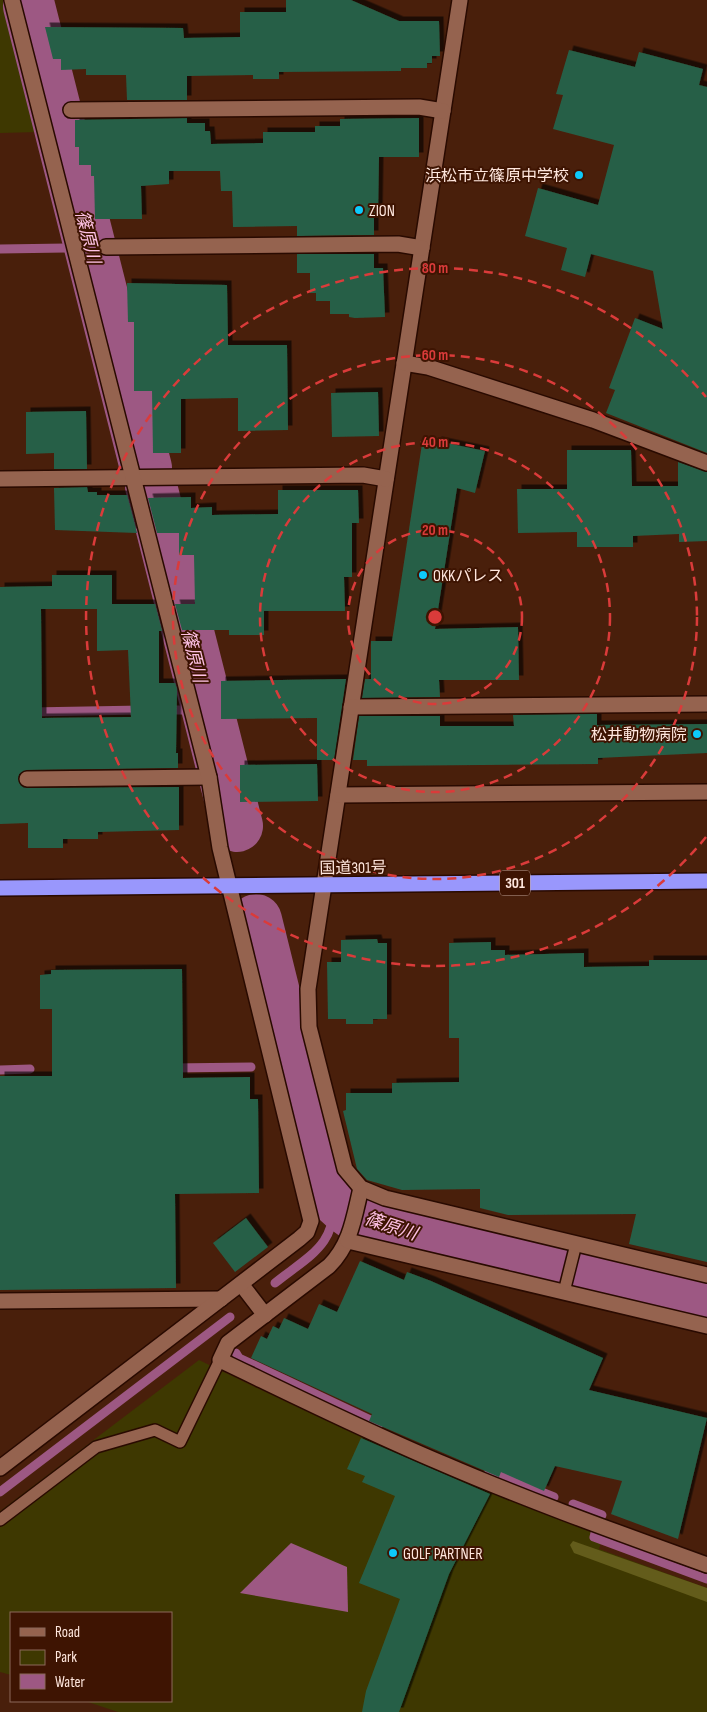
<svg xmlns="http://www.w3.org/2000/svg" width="707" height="1712" viewBox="0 0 707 1712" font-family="'Sofia Sans Condensed','Noto Sans JP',sans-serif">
<defs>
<filter id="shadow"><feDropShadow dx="4.5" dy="-4.5" stdDeviation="0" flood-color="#0009"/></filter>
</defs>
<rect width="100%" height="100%" fill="#491f0b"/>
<g fill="#3e3801">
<path d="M0 0H5L39 132 0 133Z"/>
<path d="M199 1360C331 1424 464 1486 603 1536L599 1549 707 1588V1712H118L85 1701H171V1613H11V1675L0 1672V1511Z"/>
</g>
<path fill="#635c1b" d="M573 1541 707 1588V1602L574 1553 570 1545Z"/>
<path fill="#9d5883" d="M291 1543 347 1567 348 1612 240 1593Z"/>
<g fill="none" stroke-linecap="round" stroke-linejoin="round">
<g stroke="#9d5883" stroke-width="9">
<path d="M84 248H90"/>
<path d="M0 249 66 248"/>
<path d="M165 710H183"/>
<path d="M201 710H208"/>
<path d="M30 712 142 710"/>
<path d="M283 1067H292"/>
<path d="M172 1068 251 1067"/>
<path d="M0 1070 30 1069"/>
<path d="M275 1283C307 1257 341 1243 331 1196"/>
<path d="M236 1353 239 1358 379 1424"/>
<path d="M489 1471 554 1497"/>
<path d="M0 1492 230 1317"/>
<path d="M573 1504 602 1515 601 1517"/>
<path d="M595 1533 594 1537 707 1579"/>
</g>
<g stroke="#9d5883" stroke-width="52">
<path d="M29 6 146 468"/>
<path d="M151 486 237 826"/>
<path d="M256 920 316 1162C327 1195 345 1214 378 1226L707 1304"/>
</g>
</g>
<g fill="#275f47" fill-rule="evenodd" filter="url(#shadow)">
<path d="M286 0H351L399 21H439L440 56H432V63H427V68H401V71L279 72V79H253V75L187 76V100H127L126 75H86V69L61 70V59H53L45 27 183 28 184 38 240 37V12H286Z"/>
<path d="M569 50 635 67 639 52 703 69 699 85 707 87V453L606 413 615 390 609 388 635 318 663 329 653 271 591 254 585 277 561 270 567 248 525 236 538 188 598 205 614 145 553 129 563 95 556 94Z"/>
<path d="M187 118V123H205V131H210L211 144 263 143V132H315V126H340V119L419 118V157H379L378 217H374V235L297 236V226L233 227 232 191H221L220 171H169V184L141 186 142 219H95L94 176H91V165H79V147H75V120Z"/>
<path d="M297 254H374V268H383L385 317 355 318 349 317V314H330V301H316V293H310V273H297Z"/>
<path d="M127 283 227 285 228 345H287L288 430 238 431V398L181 399V453H153L152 391H134V322H128Z"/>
<path d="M378 392 379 436 332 437 331 393Z"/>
<path d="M86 411 87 469H54V453L26 454V412Z"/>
<path d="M437 441 485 451 475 493 457 488 435 629 518 627 519 680H439L440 697 362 698 365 679H371V641H392L422 444 436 446Z"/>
<path d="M567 450H631L632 486H678V462L707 472V541L679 542V534L633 536V547H577V532L518 533 517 489H567Z"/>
<path d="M87 487 88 492H97V495H127L137 533 55 530 54 488Z"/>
<path d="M278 490H358L359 523H352V577H344L345 611H264V635H229V630H182L175 604H195L194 555H179V533H157L148 498 191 497V508L212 507V515L278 514Z"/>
<path d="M52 575H112V604H155L162 631H159V683H175L177 689 176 753H178V768L27 770 19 774V783L27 788 179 787V830L98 832V839H63V848H28V823L0 824V587L52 586ZM41 609H97V651L128 650 131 717 42 718Z"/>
<path d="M346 679 334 760H317V718L221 719V681Z"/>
<path d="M578 714H597V725L707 724V753L598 758V764L367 766V760H353L359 716H440V726H514L513 715Z"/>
<path d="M317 764 318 801 240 802V765Z"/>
<path d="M377 939 378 943H387V1019H373V1024H346V1019H328L327 962H341V940Z"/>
<path d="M491 942V950H505V955L584 953V967L649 966V960H707V1262L629 1244 636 1214 508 1215 480 1208V1189L402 1190 367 1180 357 1169 343 1111 346 1110V1093H392V1083L459 1082V1038H449V943Z"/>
<path d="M182 969 183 1078 250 1077V1099H258L259 1193 175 1194 176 1288 0 1290V1076H52V1009H40V975L51 974V970Z"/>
<path d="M246 1218 268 1247 235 1272 213 1243Z"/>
<path d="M360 1261 404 1280 407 1272 431 1281 603 1358 589 1390 707 1418 678 1539 611 1514 622 1481 555 1466 544 1491 501 1472 499 1477 369 1421 372 1414 251 1358 261 1336 267 1339 273 1326 279 1329 284 1318 308 1329 319 1304 337 1312Z"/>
<path d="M361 1438 490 1494 449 1574 399 1712H362L366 1691 400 1599 359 1583 395 1496 362 1482 365 1476 347 1469Z"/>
</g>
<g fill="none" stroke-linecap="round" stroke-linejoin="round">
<defs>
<g id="lane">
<path d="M564 1292 576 1244"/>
<path d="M0 1520 96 1447 155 1430 180 1442 220 1360"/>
</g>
<g id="street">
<path d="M460 0 308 989 309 1027 345 1169 361 1188 385 1198 707 1275"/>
<path d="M71 110 419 107 443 111"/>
<path d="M106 247 398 244 422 248"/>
<path d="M404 363 428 367 593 420 707 463"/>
<path d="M0 479 363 475 386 479"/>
<path d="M351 707 707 704"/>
<path d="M27 779 209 777"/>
<path d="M338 795 707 792"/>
<path d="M361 1188C354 1217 351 1244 329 1266L228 1343 220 1360C295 1396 369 1433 446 1465 532 1502 619 1533 707 1565"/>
<path d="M348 1241 707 1326"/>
<path d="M241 1284 265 1315"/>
<path d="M0 1301 221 1299"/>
<path d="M0 1468 299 1239 307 1232 311 1221 220 848 209 777 12 0"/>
</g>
<path id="highway" d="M0 888 707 881"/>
</defs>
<use href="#lane" stroke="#290a00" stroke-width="14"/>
<use href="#street" stroke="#290a00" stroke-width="18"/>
<use href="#highway" stroke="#290a00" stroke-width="18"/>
<use href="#lane" stroke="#95634f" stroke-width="11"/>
<use href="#street" stroke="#95634f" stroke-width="15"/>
<use href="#highway" stroke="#9997fc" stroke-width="15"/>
</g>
<g fill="none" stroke="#da3b3a" stroke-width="2.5" stroke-dasharray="9 6">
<circle cx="435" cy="617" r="87"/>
<circle cx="435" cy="617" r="175"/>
<circle cx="435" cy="617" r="262"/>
<path d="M706 837A349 349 0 1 1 706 397"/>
</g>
<g fill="#0dcafa" stroke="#3e1402" stroke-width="2">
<circle cx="579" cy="175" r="5"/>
<circle cx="359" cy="210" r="5"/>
<circle cx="423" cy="575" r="5"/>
<circle cx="697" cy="734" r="5"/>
<circle cx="393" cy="1553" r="5"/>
</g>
<g text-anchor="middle" stroke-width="4" stroke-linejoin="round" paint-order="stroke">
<rect fill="#3e1402" stroke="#c5a89c" stroke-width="1" x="500" y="870.5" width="30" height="25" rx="4"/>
<g font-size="15" font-weight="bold" fill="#ffe7de">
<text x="515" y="888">301</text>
</g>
<g font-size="16" fill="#ffe7de" stroke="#3e1402" text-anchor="start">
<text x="569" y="181" text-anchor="end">浜松市立篠原中学校</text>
<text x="369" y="216">ZION</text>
<text x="433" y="581">OKKパレス</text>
<text x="687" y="740" text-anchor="end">松井動物病院</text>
<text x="403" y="1559">GOLF PARTNER</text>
</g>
<g font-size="16" fill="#ffe7de" stroke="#3e1402">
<text transform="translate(353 867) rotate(-1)" y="6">国道301号</text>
</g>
<g font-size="18" font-style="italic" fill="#fdc1e4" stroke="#3e1402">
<text transform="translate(88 237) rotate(76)" y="6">篠原川</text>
<text transform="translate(194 656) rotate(76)" y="6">篠原川</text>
<text transform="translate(391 1226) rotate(18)" y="6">篠原川</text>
</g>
</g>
<circle cx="435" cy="617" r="8" fill="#da3b3a" stroke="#3e1402" stroke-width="2.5"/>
<g font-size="15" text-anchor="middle" font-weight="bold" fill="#da3b3a" stroke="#3e1402" stroke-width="4" stroke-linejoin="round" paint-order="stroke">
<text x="435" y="273">80 m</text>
<text x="435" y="360">60 m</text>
<text x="435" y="447">40 m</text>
<text x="435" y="535">20 m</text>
</g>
<rect x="10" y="1612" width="162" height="90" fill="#3e1402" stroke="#8b685a"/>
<rect x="20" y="1628" width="25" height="8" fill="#95634f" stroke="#8b685a"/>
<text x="55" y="1637" font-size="15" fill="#ffe7de">Road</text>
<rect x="20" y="1650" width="25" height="15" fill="#3e3801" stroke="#8b685a"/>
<text x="55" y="1662" font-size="15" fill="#ffe7de">Park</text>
<rect x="20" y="1674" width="25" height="15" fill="#9d5883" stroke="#8b685a"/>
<text x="55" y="1687" font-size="15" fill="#ffe7de">Water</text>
</svg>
